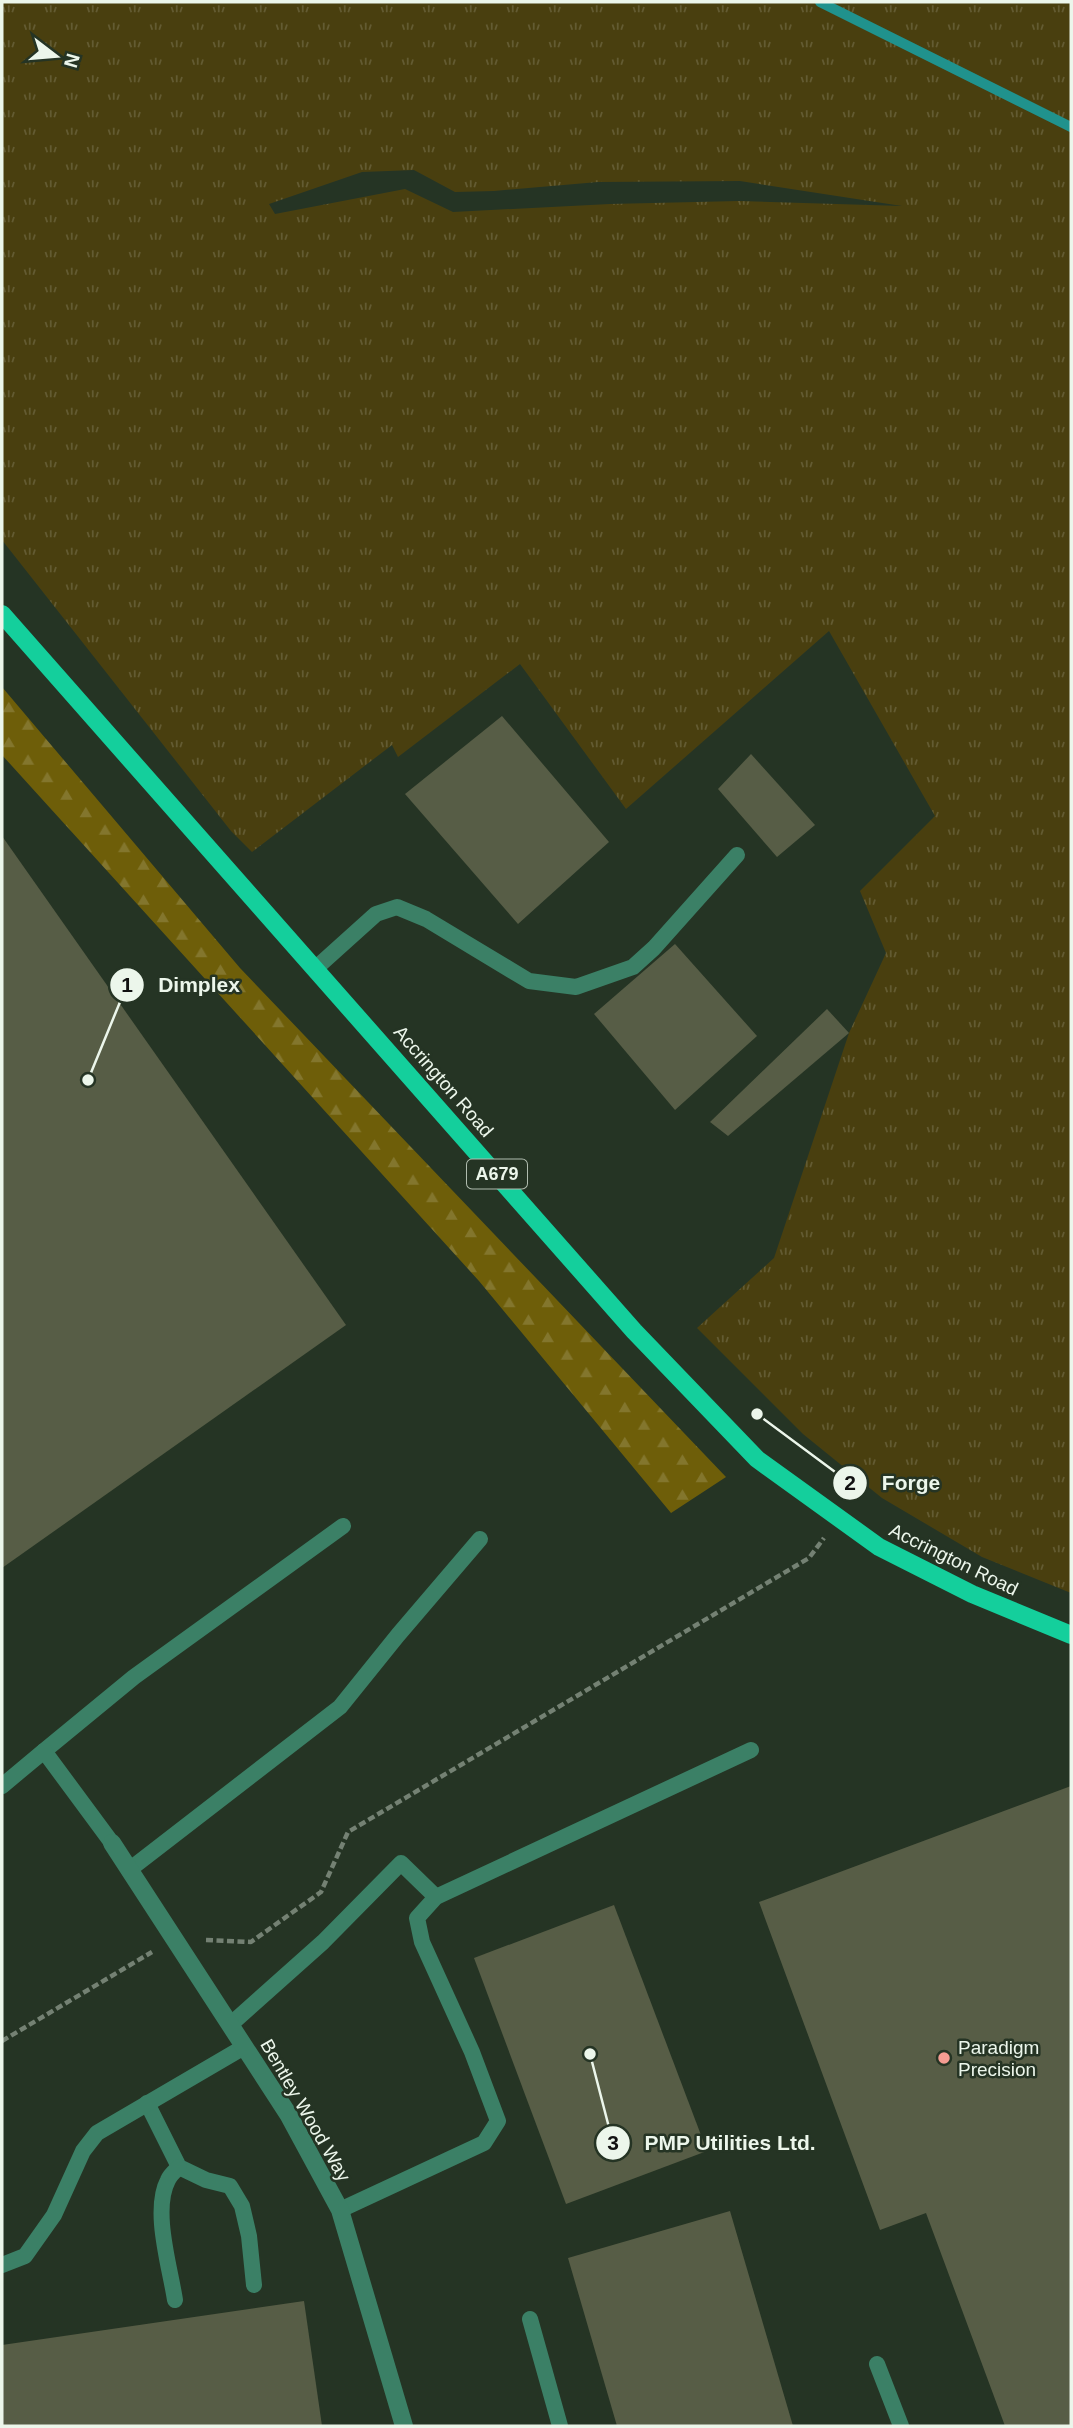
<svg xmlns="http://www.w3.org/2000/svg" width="1073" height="2428" viewBox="0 0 1073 2428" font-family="Helvetica,sans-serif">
<defs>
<pattern id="grass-tufts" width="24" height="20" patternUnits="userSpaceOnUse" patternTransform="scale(1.75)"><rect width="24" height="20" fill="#493f0f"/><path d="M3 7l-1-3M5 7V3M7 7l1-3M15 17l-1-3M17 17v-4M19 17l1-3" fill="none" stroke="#635b32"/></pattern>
<pattern id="forest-firs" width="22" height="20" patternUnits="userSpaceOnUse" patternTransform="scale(1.75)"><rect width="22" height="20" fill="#6e5e09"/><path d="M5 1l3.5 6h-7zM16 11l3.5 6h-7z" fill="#83762d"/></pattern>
</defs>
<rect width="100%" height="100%" fill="#253424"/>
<path fill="url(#grass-tufts)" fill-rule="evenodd" d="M2 2H1071V1593L982 1557 882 1498 803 1434 697 1328 774 1258 849 1033 886 953 860 891 935 816 829 631 626 809 520 664 398 757 392 745 252 852 231 831 2 540ZM414 170 455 192 494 191 598 182 740 181 902 206 739 201 610 204 453 212 405 189 275 214 269 204 362 172Z"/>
<path fill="url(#forest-firs)" d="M2 687 240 968 726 1477 671 1513 479 1281 2 755Z"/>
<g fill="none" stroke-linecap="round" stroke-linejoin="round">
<path stroke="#20928d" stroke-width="10" d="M820 2 1071 127"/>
</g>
<g fill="#575d46">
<path d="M502 716 609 842 518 924 405 794Z"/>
<path d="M751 754 815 825 777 857 718 789Z"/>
<path d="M2 836 346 1325 2 1568Z"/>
<path d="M675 944 757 1036 675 1110 594 1014Z"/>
<path d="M827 1009 849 1033 728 1136 710 1122Z"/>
<path d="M1071 1786V2426H1005L926 2213 880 2230 759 1902Z"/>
<path d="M614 1905 707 2151 566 2204 474 1958Z"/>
<path d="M730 2211 793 2426H617L568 2258Z"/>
<path d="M304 2301 322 2426H2V2345Z"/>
</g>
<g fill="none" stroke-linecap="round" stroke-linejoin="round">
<g stroke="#748173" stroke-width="4.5" stroke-dasharray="7 3.5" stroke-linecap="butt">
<path d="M206 1940 251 1942 321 1892 348 1832 809 1558 824 1538"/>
<path d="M2 2041 152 1952"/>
</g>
<g stroke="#3b8066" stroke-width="16">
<path d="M316 968 376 914 397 907 426 919 529 981 576 987 633 967 654 948 737 855"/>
<path d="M44 1751 134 1677 343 1526"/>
<path d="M2 1786 44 1751 112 1843"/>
<path d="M129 1870 340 1707 398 1635 480 1539"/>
<path d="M230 2025 323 1942 401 1863 436 1897"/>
<path d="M147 2103 179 2167 206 2180 230 2186 242 2206 249 2236 254 2285"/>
<path d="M340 2210 484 2143 498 2121 472 2052 422 1942 417 1918 436 1897 751 1750"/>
<path d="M2 2265 25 2256 54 2215 83 2151 97 2133 244 2047"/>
<path d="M175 2300C170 2267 152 2210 168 2180 170 2175 175 2171 179 2167"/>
<path d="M530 2319 560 2426"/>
<path d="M877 2364 901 2426"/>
</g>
<path stroke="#3b8066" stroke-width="18" d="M112 1843 288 2114 340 2210 404 2426"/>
<path stroke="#14cf9c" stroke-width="18" d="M2 614 634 1331 757 1459 879 1547 972 1594 1071 1635"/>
</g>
<circle fill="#f59c92" stroke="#253424" stroke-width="2.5" cx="944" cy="2058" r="7"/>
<g text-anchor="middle" stroke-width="5" stroke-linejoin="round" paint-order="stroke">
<rect fill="#253424" stroke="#b0bcaf" stroke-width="2" x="467" y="1159.5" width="60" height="29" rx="5"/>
<g font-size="18" font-weight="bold" fill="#ecf6eb">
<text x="497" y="1180">A679</text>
</g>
<g font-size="19" fill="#ecf6eb" stroke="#253424">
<text transform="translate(444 1081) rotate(49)" y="7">Accrington Road</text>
<text transform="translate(954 1559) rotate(26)" y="7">Accrington Road</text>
<text transform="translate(306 2110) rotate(60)" y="7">Bentley Wood Way</text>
</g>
<g font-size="19" fill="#ecf6eb" stroke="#253424" text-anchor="start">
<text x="958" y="2054">Paradigm<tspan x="958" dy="22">Precision</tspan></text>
</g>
</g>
<path fill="none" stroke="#ecf6eb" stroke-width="2.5" d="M88 1080L127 985M757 1414L850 1483M590 2054L613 2143"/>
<g fill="#ecf6eb" stroke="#253424" stroke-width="2.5">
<circle cx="88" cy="1080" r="7"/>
<circle cx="757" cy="1414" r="7"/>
<circle cx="590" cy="2054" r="7"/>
<circle cx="127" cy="985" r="18"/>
<circle cx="850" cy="1483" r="18"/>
<circle cx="613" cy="2143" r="18"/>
</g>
<g font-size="21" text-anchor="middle" font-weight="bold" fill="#111">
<text x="127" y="992">1</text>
<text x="850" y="1490">2</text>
<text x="613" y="2150">3</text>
</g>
<g font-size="21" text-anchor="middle" font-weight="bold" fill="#ecf6eb" stroke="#253424" stroke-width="5" stroke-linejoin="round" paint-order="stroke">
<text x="199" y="992">Dimplex</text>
<text x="911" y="1490">Forge</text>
<text x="730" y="2150">PMP Utilities Ltd.</text>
</g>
<rect width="1073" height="2428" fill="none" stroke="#ecf6eb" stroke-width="7"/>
<g transform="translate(56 56) rotate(106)" stroke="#253424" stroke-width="5" paint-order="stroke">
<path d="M0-5L12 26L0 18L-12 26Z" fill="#ecf6eb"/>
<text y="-10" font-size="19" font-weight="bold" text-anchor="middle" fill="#ecf6eb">N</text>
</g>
</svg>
